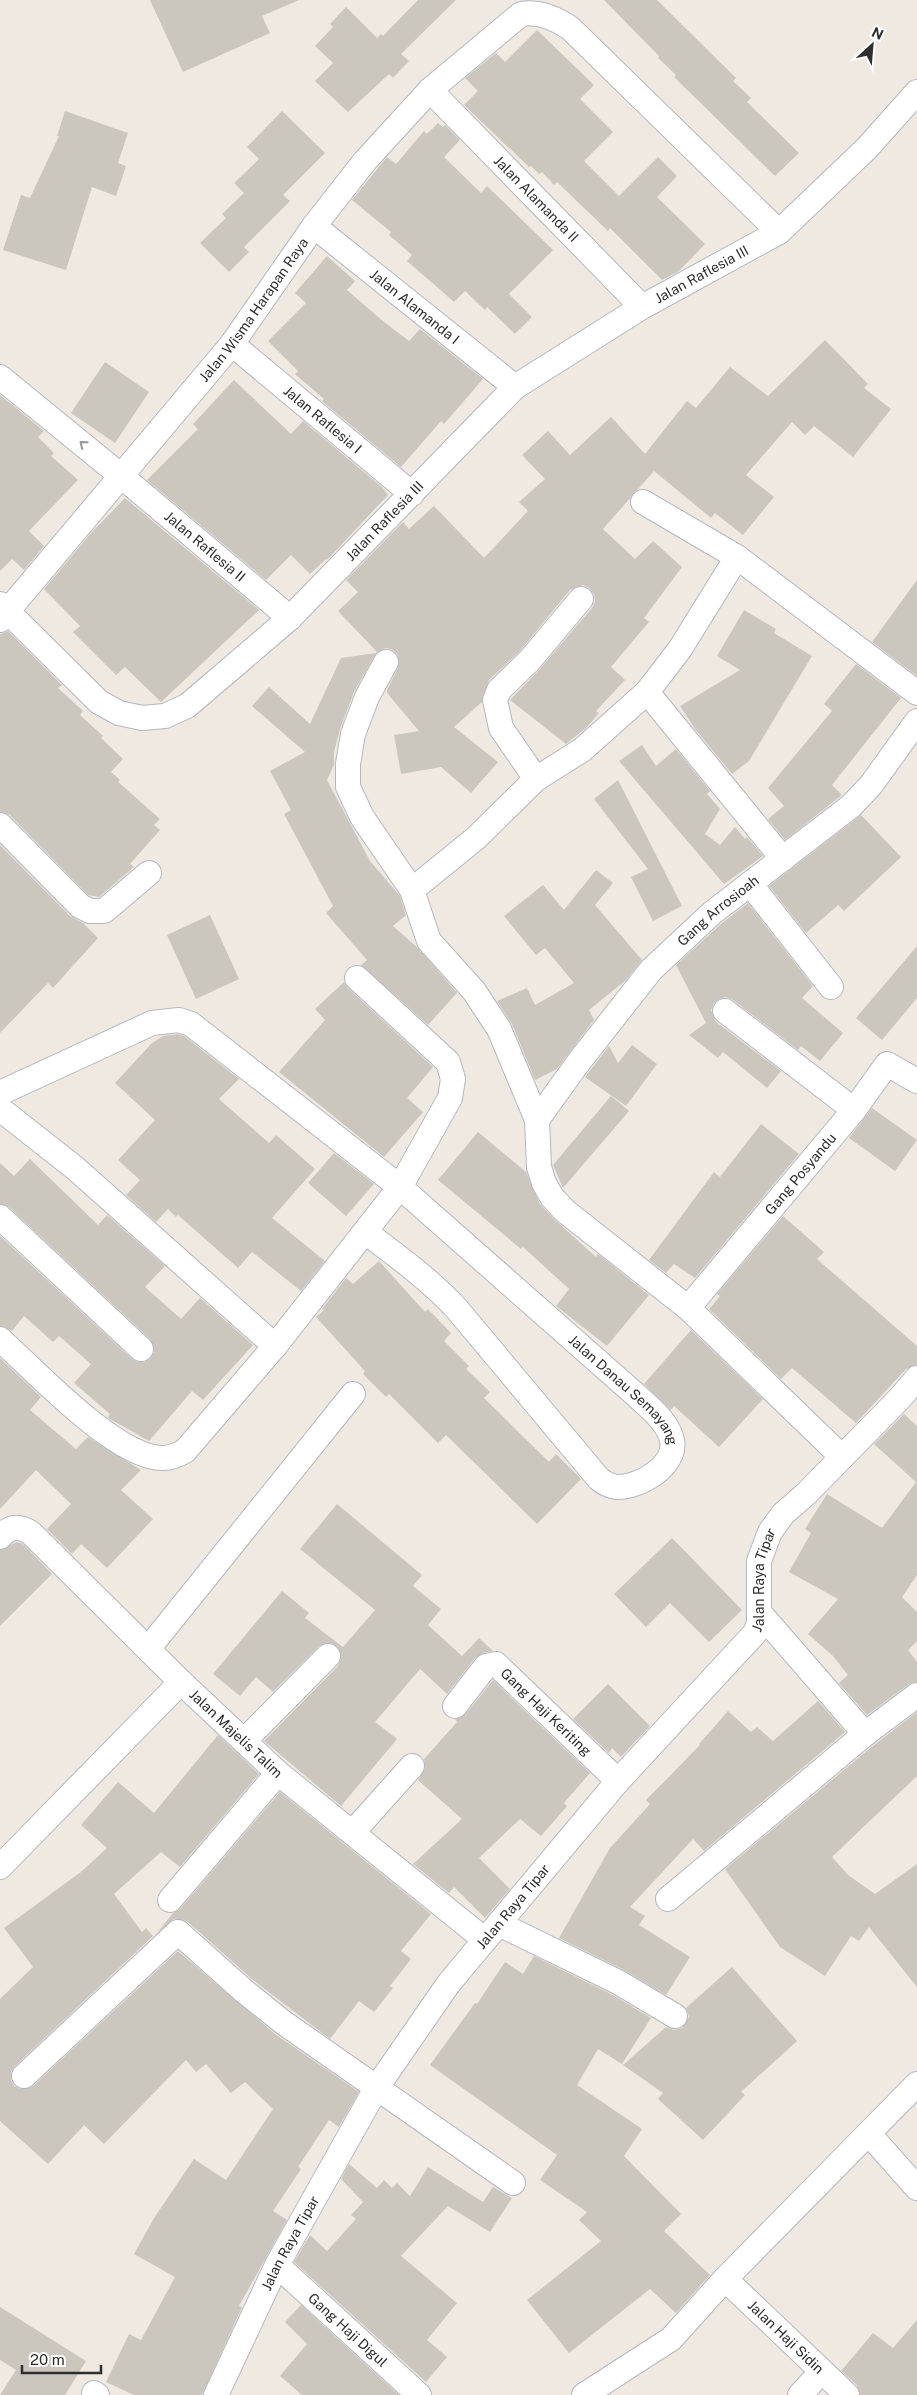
<svg xmlns="http://www.w3.org/2000/svg" width="917" height="2395" viewBox="0 0 917 2395" font-family="'Public Sans',sans-serif">
<rect width="100%" height="100%" fill="#efe9e1"/>
<g fill="#cbc7bf">
<path d="M150 0H299L262 16 270 33 183 72Z"/>
<path d="M418 0H456L401 54 409 61 393 78 389 74 348 112 315 81 333 63 315 46 333 27 330 24 346 7 377 38 381 34 383 36Z"/>
<path d="M604 0H657L736 78 733 81 751 98 747 102 799 153 775 176 674 77 676 75 658 58 659 56Z"/>
<path d="M537 30 594 85 580 99 613 132 584 161 619 196 658 157 677 176 657 197 705 244 679 271 662 280 610 228 608 231 557 182 554 185 542 172 539 174 531 166 529 167 464 105 478 91 465 78 496 53 505 62Z"/>
<path d="M65 111 128 133 118 163 126 166 116 196 92 187 66 270 3 250 21 195 30 198 59 136H57Z"/>
<path d="M282 111 325 153 283 195 290 201 244 247 249 252 229 272 200 243 226 218 222 214 244 193 234 183 259 159 247 147Z"/>
<path d="M438 123 443 127 445 125 460 140 444 157 481 193 487 186 553 250 509 294 532 317 515 334 487 307 485 310 465 291 454 302 407 261 412 255 389 235 391 232 352 200 387 157 396 164 424 131 427 134Z"/>
<path d="M327 256 355 281 347 290 384 322 409 341 420 329 483 379 444 424 441 421 401 467 322 401 324 399 295 374 298 371 268 341 306 303 295 293Z"/>
<path d="M825 340 868 384 864 388 891 409 853 457 814 426 805 435 792 422 746 475 774 497 743 535 715 513 711 518 654 471 603 529 635 559 653 541 682 567 644 618 649 622 611 667 625 680 596 711 599 713 587 727 566 744 510 700 539 670 592 608 595 601 594 594 589 588 583 585 570 590 519 652 489 680 482 702 454 727 498 762 471 793 441 767 401 774 394 735 419 731 387 693V690L398 668V655L393 650 386 648 377 652 338 611 358 592 346 580 403 522 409 529 434 506 484 558 528 511 519 502 545 479 522 455 548 431 570 455 611 417 645 454 687 401 696 408 730 367 768 396Z"/>
<path d="M105 362 149 392 115 443 71 413Z"/>
<path d="M234 380 291 434 303 421 383 488 388 495 327 560 326 559 310 574 291 555 266 580 147 480 198 429 193 424Z"/>
<path d="M0 395 44 431 38 437 54 453 51 456 78 480 29 531 44 546 24 570 12 559 0 571Z"/>
<path d="M125 498 259 610 161 702 125 667 116 675 73 632 80 626 44 589 92 532Z"/>
<path d="M917 580V676L872 642Z"/>
<path d="M744 610 776 629 774 633 812 656 749 761 732 774 695 729 680 706 740 670 717 656Z"/>
<path d="M8 631 62 685 58 688 83 711 80 715 103 736 101 738 123 759 111 772 120 780 118 782 160 819 154 825 160 830 130 864 134 867 99 897 88 895 10 815 0 812V634Z"/>
<path d="M376 653 354 692 340 729 334 752V765L327 780 370 861 400 896 406 915 393 926 418 948 457 993 428 1025 361 965 367 960 326 913 333 906 284 814 291 810 270 771 305 752 252 706 269 687 310 724 341 658Z"/>
<path d="M856 664 901 698 832 785 842 795 785 840 768 819 784 806 768 788 832 711 824 704Z"/>
<path d="M642 745 656 766 676 749 710 791 707 794 720 809 705 834 720 845 735 827 745 839 747 837 763 856 724 884 619 761Z"/>
<path d="M618 780 682 906 653 921 631 877 648 869 594 799Z"/>
<path d="M861 815 901 857 844 911 838 905 806 933 769 886Z"/>
<path d="M0 845 70 916 83 923 98 938 53 988 48 983 0 1033Z"/>
<path d="M596 870 613 883 595 905 642 960 626 980 589 1010 594 1020 557 1069 535 1080 512 1024 497 1001 527 988 535 1005 574 983 545 948 536 955 504 916 543 885 564 910Z"/>
<path d="M748 903 813 986 802 998 843 1033 820 1061 801 1046 798 1050 733 1000 726 997 719 999 714 1003 711 1010 716 1022 781 1071 767 1088 723 1052 718 1058 689 1035 706 1023 676 965 721 924Z"/>
<path d="M210 915 239 979 196 999 167 935Z"/>
<path d="M917 946V998L882 1040 856 1018Z"/>
<path d="M344 982 348 988 433 1067 407 1098 423 1112 384 1157 279 1072 325 1020 315 1009Z"/>
<path d="M178 1034 184 1036 239 1079 219 1099 269 1143 276 1135 315 1169 272 1218 325 1261 301 1291 252 1252 238 1268 178 1215 176 1217 168 1209 156 1222 126 1195 140 1180 118 1160 155 1120 115 1083 152 1043 163 1036Z"/>
<path d="M632 1045 657 1064 626 1106 585 1077 609 1046 618 1063Z"/>
<path d="M611 1096 629 1111 563 1188 553 1165Z"/>
<path d="M872 1108 917 1140 895 1171 849 1138Z"/>
<path d="M761 1124 799 1154 695 1278 674 1264 666 1273 649 1260 714 1172 720 1177Z"/>
<path d="M478 1132 526 1172 540 1204 555 1220 596 1257 598 1254 649 1295 607 1346 556 1306 569 1289 523 1247 521 1249 438 1180Z"/>
<path d="M334 1153 374 1184 346 1216 308 1183Z"/>
<path d="M30 1159 98 1225 107 1215 165 1266 145 1287 181 1319 200 1298 253 1345 203 1400 192 1391 149 1441 108 1418 110 1414 74 1383 91 1364 59 1336 53 1342 24 1316 12 1331 0 1326V1236L132 1359 138 1362H145L151 1358 154 1352 150 1339 9 1207 0 1204V1163L14 1176Z"/>
<path d="M783 1216 824 1252 817 1259 917 1346V1365L906 1369 856 1423 792 1368 781 1379 709 1309 720 1296 717 1294Z"/>
<path d="M379 1261 425 1312 428 1309 451 1333 444 1341 469 1366 466 1369 490 1392 484 1398 549 1462 556 1454 581 1479 537 1524 446 1435 438 1443 389 1394 386 1397 363 1374 365 1371 316 1317 324 1310 322 1309 346 1278 353 1284Z"/>
<path d="M691 1330 763 1399 719 1447 674 1406 671 1410 644 1384Z"/>
<path d="M0 1358 41 1397 30 1410 76 1449 88 1437 141 1470 121 1490 153 1519 107 1568 81 1544 72 1554 47 1529 71 1504 36 1470 0 1509Z"/>
<path d="M904 1414 917 1426V1575L902 1597 917 1612V1641L908 1650 917 1662V1682L909 1684 867 1715 839 1683 848 1675 833 1656 808 1634 838 1599 789 1572 811 1533 805 1529 827 1494 882 1528 916 1482 874 1444Z"/>
<path d="M337 1504 422 1575 413 1586 441 1609 428 1625 462 1656 479 1638 493 1651 483 1653 475 1658 447 1694 420 1669 375 1722 397 1739 341 1806 264 1741 338 1666 341 1659 338 1647 331 1643 319 1646 273 1692 256 1677 240 1696 213 1674 282 1591 309 1613 305 1618 343 1647 375 1610 300 1549Z"/>
<path d="M672 1538 742 1610 709 1642 670 1603 646 1627 614 1594Z"/>
<path d="M17 1542 23 1544 52 1574 0 1626V1550Z"/>
<path d="M493 1680 590 1773 564 1803 567 1806 541 1836 520 1819 479 1858 510 1889 485 1918 454 1887 449 1893 413 1864 462 1819 418 1780 425 1769 424 1759 457 1722 455 1719 466 1714Z"/>
<path d="M608 1684 650 1726 621 1757 612 1748 609 1753 573 1719Z"/>
<path d="M818 1701 845 1732 704 1851 693 1839 630 1907 645 1916 639 1925 690 1957 666 1995 624 1970 559 1938 610 1848 650 1804 646 1800 700 1745 699 1744 728 1711 751 1732 757 1727 773 1741Z"/>
<path d="M917 1712V1776L832 1857 848 1875 875 1894 917 1864V1987L869 1927 859 1941 851 1936 825 1976 780 1947 725 1869 874 1745Z"/>
<path d="M218 1735 259 1774 180 1867 161 1852 114 1894 142 1932 146 1928 153 1936 15 2066 11 2072V2080L14 2086 20 2089 33 2086 178 1951 275 2034 359 2092 339 2127 329 2120 298 2167 301 2169 273 2211 287 2220 239 2306 242 2307 202 2395H134L106 2382 129 2334 141 2340 175 2277 134 2254 154 2218 194 2159 226 2180 273 2109 245 2082 231 2093 206 2064 196 2072 186 2060 104 2144 84 2125 48 2164 0 2121V1999L33 1967 4 1928 81 1872 107 1848 81 1825 118 1782 154 1813Z"/>
<path d="M280 1792 431 1914 401 1951 411 1959 390 1986 393 1988 374 2012 359 2001 330 2039 253 1980 187 1921 174 1919 156 1934 173 1913 180 1909Z"/>
<path d="M534 1956 611 1994 651 2018 622 2064 598 2049 577 2085 642 2129 624 2156 681 2214 664 2231 710 2275 676 2313 650 2289 569 2353 527 2300 601 2241 579 2220 587 2212 540 2180 557 2155 430 2065 475 2003 477 2004 505 1962 523 1974Z"/>
<path d="M732 1967 797 2041 741 2092 745 2095 703 2140 658 2099 663 2093 623 2065 666 2027 674 2030 682 2028 689 2017 686 2008Z"/>
<path d="M349 2164 377 2188 384 2180 392 2188 397 2183 410 2196 428 2167 483 2202 493 2187 512 2198 490 2232 448 2206 401 2256 457 2303 427 2340 447 2357 426 2382 294 2262 310 2235 327 2251 356 2219 351 2215 363 2202 341 2179Z"/>
<path d="M301 2305 399 2395H302L280 2376 307 2344 285 2322Z"/>
<path d="M0 2307 86 2361 65 2395H0L16 2370 0 2360Z"/>
<path d="M917 2320V2395H860L857 2385 841 2371 873 2333 893 2348Z"/>
</g>
<g fill="none" stroke-linecap="round" stroke-linejoin="round">
<defs>
<g id="street">
<path id="s1" d="M430 90 642 307"/>
<path id="s2" d="M314 226 515 387"/>
<path id="s3" d="M232 344 412 494"/>
<path id="s4" d="M0 377 120 475 290 618"/>
<path d="M737 557 917 693"/>
<path id="s5" d="M0 604 99 702 119 713 142 718 165 716 187 706 290 618 515 387 642 307 779 232 867 148 917 92"/>
<path id="s6" d="M0 620 232 344 314 226 365 161 430 90 521 14C539 11 555 18 570 28L779 232"/>
<path d="M386 662 367 697 353 734 348 764V787L362 817 412 890 429 941 474 991 499 1029 537 1120 539 1167 544 1183 552 1197 565 1211 688 1308 842 1457"/>
<path d="M647 692 783 859"/>
<path d="M536 779 501 728 495 700 499 690 529 661 581 599"/>
<path d="M0 825 80 906 90 911H104L149 873"/>
<path d="M751 885 831 987"/>
<path d="M412 890 476 838 536 779 582 750 647 692 680 649 737 557 643 502"/>
<path d="M725 1011 854 1110"/>
<path id="s7" d="M0 1093 152 1023 179 1020 191 1024 400 1187 636 1395C649 1407 668 1422 672 1440 677 1466 639 1488 616 1487 610 1486 604 1483 599 1479L456 1308C429 1279 397 1256 365 1232"/>
<path d="M0 1109 75 1168 275 1346"/>
<path id="s8" d="M537 1120 578 1063 651 970 712 913 851 806 871 785 917 721"/>
<path d="M0 1217 141 1349"/>
<path id="s9" d="M688 1308 854 1110 887 1064 917 1081"/>
<path d="M0 1339C34 1370 117 1459 163 1458 171 1458 178 1455 185 1451L275 1346 400 1187 450 1098 453 1079 448 1062 357 978"/>
<path id="s10" d="M0 1537C10 1526 19 1525 31 1533L181 1682 278 1773 485 1940"/>
<path d="M759 1612 865 1734"/>
<path d="M148 1649 353 1394"/>
<path id="s11" d="M455 1706 486 1666 496 1664 618 1781"/>
<path d="M245 1740 328 1656"/>
<path d="M353 1832 412 1766"/>
<path d="M0 1867 181 1682"/>
<path d="M668 1899 865 1734 917 1695"/>
<path d="M170 1900 278 1773"/>
<path d="M499 1924 618 1982 675 2016"/>
<path d="M24 2076 178 1932 244 1991 284 2023 513 2183"/>
<path d="M869 2134 917 2188"/>
<path id="s12" d="M277 2265 419 2395"/>
<path id="s13" d="M725 2279 847 2395"/>
<path d="M94 2393 97 2395"/>
<path id="s14" d="M216 2395 277 2265 377 2087 449 1983 618 1781 755 1633 759 1623V1561L770 1532 783 1514 806 1494 901 1397 917 1378"/>
<path d="M584 2395 671 2339 725 2279 917 2084"/>
<path d="M800 2395 821 2372"/>
</g>
</defs>
<use href="#street" stroke="#b4b7c1" stroke-width="26"/>
<use href="#street" stroke="#fff" stroke-width="24"/>
</g>
<defs><path id="oneway-chevron" d="M-2-3.5L2.5 0L-2 3.5" fill="none" stroke-width="1.6" stroke-linecap="round" stroke-linejoin="round" transform="scale(1.25)"/></defs>
<use stroke="#969696" href="#oneway-chevron" transform="translate(83 444) rotate(-141)"/>
<g text-anchor="middle" stroke-width="4" stroke-linejoin="round" paint-order="stroke">
<g font-size="14" fill="#2e2e2e" stroke="#fff">
<text dy="5" stroke="none"><textPath href="#s1" startOffset="152">Jalan Alamanda II</textPath></text>
<text dy="5" stroke="none"><textPath href="#s5" startOffset="909">Jalan Raflesia III</textPath></text>
<text dy="5" stroke="none"><textPath href="#s2" startOffset="129">Jalan Alamanda I</textPath></text>
<text dy="5" stroke="none"><textPath href="#s6" startOffset="401">Jalan Wisma Harapan Raya</textPath></text>
<text dy="5" stroke="none"><textPath href="#s3" startOffset="118">Jalan Raflesia I</textPath></text>
<text dy="5" stroke="none"><textPath href="#s5" startOffset="504">Jalan Raflesia III</textPath></text>
<text dy="5" stroke="none"><textPath href="#s4" startOffset="266">Jalan Raflesia II</textPath></text>
<text dy="5" stroke="none"><textPath href="#s8" startOffset="278">Gang Arrosioah</textPath></text>
<text dy="5" stroke="none"><textPath href="#s9" startOffset="175">Gang Posyandu</textPath></text>
<text dy="5" stroke="none"><textPath href="#s7" startOffset="775">Jalan Danau Semayang</textPath></text>
<text dy="5" stroke="none"><textPath href="#s14" startOffset="994">Jalan Raya Tipar</textPath></text>
<text dy="5" stroke="none"><textPath href="#s11" startOffset="130">Gang Haji Keriting</textPath></text>
<text dy="5" stroke="none"><textPath href="#s10" startOffset="322">Jalan Majelis Talim</textPath></text>
<text dy="5" stroke="none"><textPath href="#s14" startOffset="574">Jalan Raya Tipar</textPath></text>
<text dy="5" stroke="none"><textPath href="#s14" startOffset="169">Jalan Raya Tipar</textPath></text>
<text dy="5" stroke="none"><textPath href="#s12" startOffset="96">Gang Haji Digul</textPath></text>
<text dy="5" stroke="none"><textPath href="#s13" startOffset="84">Jalan Haji Sidin</textPath></text>
</g>
</g>
<g transform="translate(872 45) rotate(26)" stroke="#ffffff" stroke-width="4" paint-order="stroke">
<path d="M0-4L9 19L0 12L-9 19Z" fill="#2e2e2e"/>
<text y="-8" font-size="14" font-weight="bold" text-anchor="middle" fill="#2e2e2e">N</text>
</g>
<path d="M22 2365v8h79v-8" fill="none" stroke="#2e2e2e" stroke-width="2.5"/>
<text x="30" y="2365" font-size="15" fill="#2e2e2e" stroke="#ffffff" stroke-width="4" paint-order="stroke">20 m</text>
</svg>
